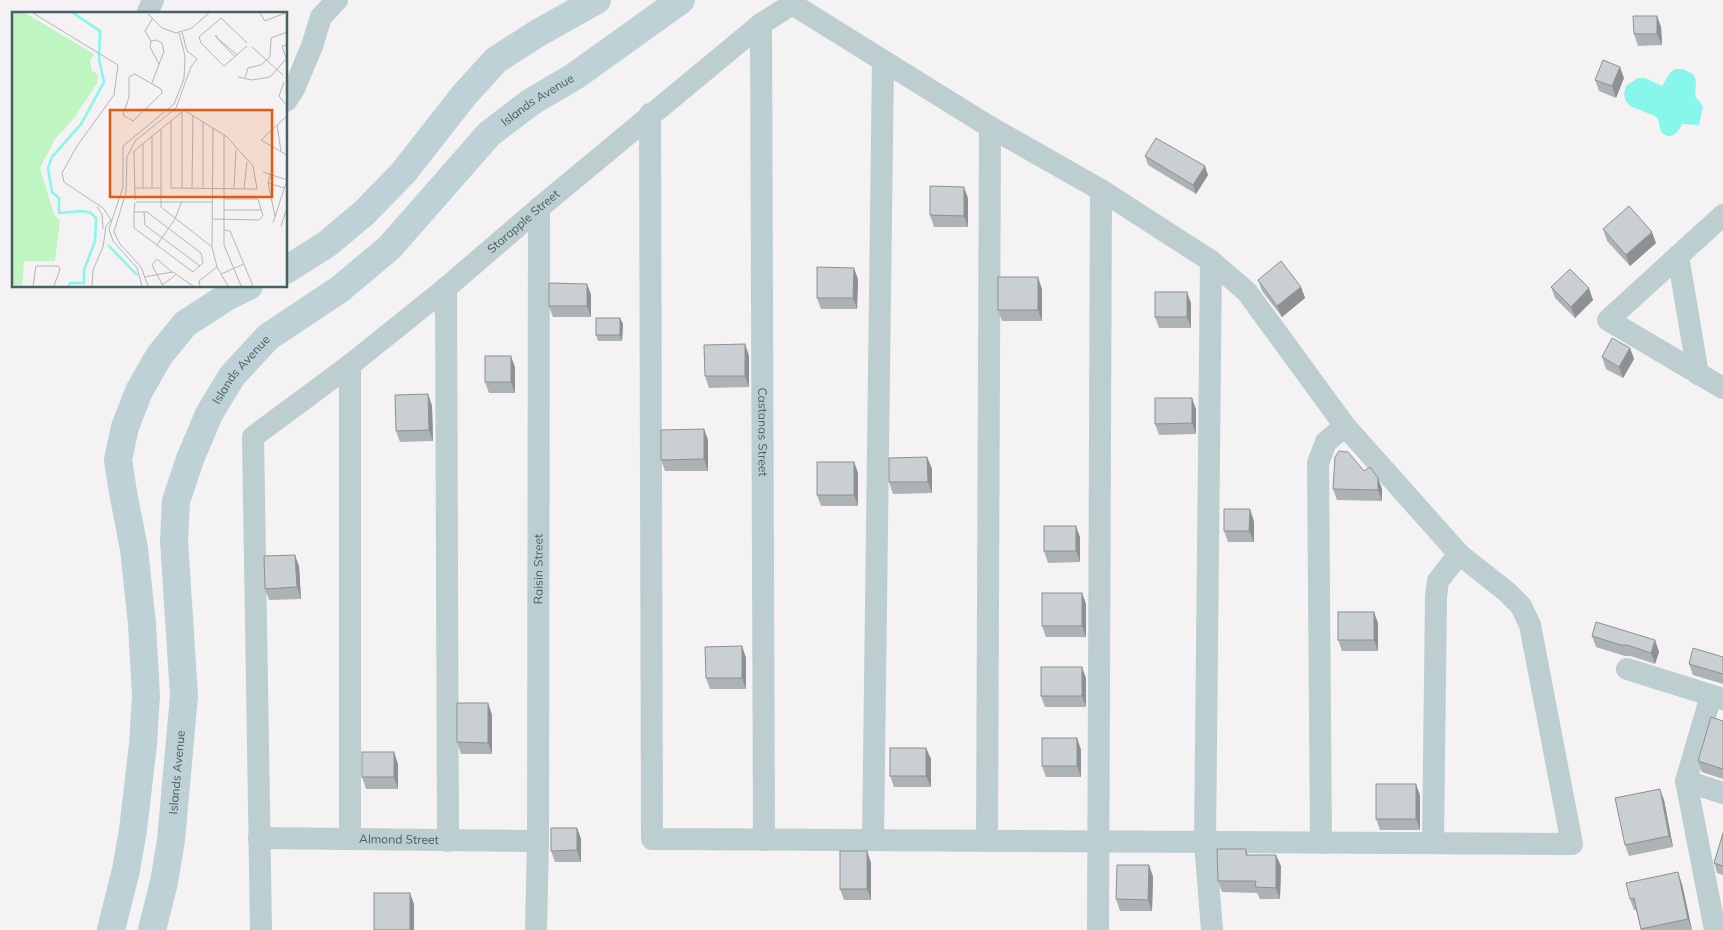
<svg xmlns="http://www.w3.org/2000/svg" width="1723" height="930" viewBox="0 0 1723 930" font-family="Mulish,sans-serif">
<rect width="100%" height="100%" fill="#f5f2f3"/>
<path fill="#86f7ea" d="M1675 69H1683L1693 74 1696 80 1695 96 1703 106 1699 125 1682 124C1677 135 1670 140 1661 132L1658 119 1655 116 1630 106 1625 100 1624 93 1626 86 1638 78H1645L1662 86 1670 73Z"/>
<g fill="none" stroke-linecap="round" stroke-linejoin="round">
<g stroke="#bcced0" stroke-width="22">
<path d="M147 14 153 0"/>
<path id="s1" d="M761 24 764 840"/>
<path d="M286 101 294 89 312 46 321 17 337 0"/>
<path d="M1723 215 1608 320 1723 388"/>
<path d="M1678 256 1698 374"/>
<path d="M1211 261 1205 842 1212 930"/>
<path d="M446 288 448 841"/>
<path d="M350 365V839"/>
<path d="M1627 669 1723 699"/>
<path d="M1711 696 1686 781 1715 930"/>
<path d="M1686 781 1723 793"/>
<path id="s2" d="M259 838 538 841"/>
<path d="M873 840 883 61"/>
<path d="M987 841 990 127"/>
<path d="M1321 843 1318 463 1326 442 1345 426"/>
<path d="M1433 843 1436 597 1438 581 1459 554"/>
<path id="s3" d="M261 930 253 437 350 365 446 288 539 208 761 24 792 4 990 127 1101 190 1211 261 1247 292 1345 426 1459 554 1507 592 1521 606 1530 625 1572 844 652 839 650 114"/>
<path id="s4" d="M536 930 538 841 539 208"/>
<path d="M1098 930 1101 190"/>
</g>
<g stroke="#bdd1d6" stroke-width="28">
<path d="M286 270 327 244 364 213 403 173 465 94 496 60 538 33 597 0"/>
<path d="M111 930 126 870 133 830 143 744 146 696 142 624 134 549 123 492 118 460 125 427 139 391 159 356 185 324 228 296 249 286"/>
<path id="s5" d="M152 930 164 882 171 840 184 696 174 540 176 501 190 459 209 414 232 376 268 337 340 289 390 247 489 134 531 102 575 76 681 0"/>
</g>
</g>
<g fill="#adb2b5">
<path d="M1657 16 1661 27 1662 45 1638 46 1634 34Z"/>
<path d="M1624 78 1616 98 1599 91 1595 80Z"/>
<path d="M1145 156 1208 175 1196 194 1148 165Z"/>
<path d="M968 198V227H934L930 215Z"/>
<path d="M1603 229 1656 243 1630 266 1607 241Z"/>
<path d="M858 279 857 309H821L817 298Z"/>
<path d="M1258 280 1301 287 1305 298 1282 317 1262 291Z"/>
<path d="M587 284 591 295V317H553L549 306Z"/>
<path d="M1551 287 1593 300 1575 318 1555 298Z"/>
<path d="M1042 289V321H1002L998 310Z"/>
<path d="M1191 303V328H1159L1155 317Z"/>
<path d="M620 318 623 324 622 341H598L596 335Z"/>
<path d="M745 344 749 356V387L709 388 705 376Z"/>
<path d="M1630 348 1634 359 1623 378 1606 369 1602 357Z"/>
<path d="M515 367V393H489L485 382Z"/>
<path d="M428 394 432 406 433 441 400 442 396 431Z"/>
<path d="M1196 409V434L1159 435 1155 424Z"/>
<path d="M704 429 708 440V471H665L661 460Z"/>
<path d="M927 457 932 469V493L893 494 889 482Z"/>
<path d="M854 462 858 473V506H821L817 495Z"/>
<path d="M1364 471 1378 478 1382 489V501L1337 500 1333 489Z"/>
<path d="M1254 521V542H1228L1224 531Z"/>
<path d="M1080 537V562L1048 563 1044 551Z"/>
<path d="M299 566 301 599 269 600 265 589Z"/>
<path d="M1082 593 1086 604V637H1046L1042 626Z"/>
<path d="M1378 623V651H1342L1338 640Z"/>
<path d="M1592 636 1655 640 1659 652 1655 664 1631 656H1625L1596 647Z"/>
<path d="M742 646 746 658V689H710L706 678Z"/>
<path d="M1723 657V684L1693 675 1689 664Z"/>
<path d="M1086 678V707H1045L1041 696Z"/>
<path d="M488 703 492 715V754H461L457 742Z"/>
<path d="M1723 721V779L1702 772 1698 761Z"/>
<path d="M1077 738 1081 750V777H1046L1042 766Z"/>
<path d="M926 748 931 759V787H894L890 776Z"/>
<path d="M398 764V789H366L362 777Z"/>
<path d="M1420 795V830H1380L1376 819Z"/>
<path d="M1664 800 1673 847 1629 856 1625 845Z"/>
<path d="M577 828 581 839V862H555L551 851Z"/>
<path d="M1723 833V875L1717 873 1714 863Z"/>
<path d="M1246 849 1248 855 1281 866 1280 899H1260L1257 893 1222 892 1218 881Z"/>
<path d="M867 851 871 863V900H844L840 889Z"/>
<path d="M1149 865 1153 877 1152 911H1120L1116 899Z"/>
<path d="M1682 884 1692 930H1641L1636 910H1634L1630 899Z"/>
</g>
<g fill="#8d9193">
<path d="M1657 16 1661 27 1662 45 1657 34Z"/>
<path d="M1620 67 1624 78 1616 98 1612 86Z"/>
<path d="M1205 166 1208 175 1196 194 1193 185Z"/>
<path d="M964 187 968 198V227L964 216Z"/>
<path d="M1652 232 1656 243 1630 266 1626 255Z"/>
<path d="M854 268 858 279 857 309 853 298Z"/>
<path d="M1038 277 1042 289V321L1038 310Z"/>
<path d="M587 284 591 295V317L587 306Z"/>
<path d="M1301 287 1305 298 1282 317 1277 306Z"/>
<path d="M1589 288 1593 300 1575 318 1571 307Z"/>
<path d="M1187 292 1191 303V328L1187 317Z"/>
<path d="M620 318 623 324 622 341 620 335Z"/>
<path d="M745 344 749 356V387L745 376Z"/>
<path d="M1630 348 1634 359 1623 378 1619 367Z"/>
<path d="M511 356 515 367V393L511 382Z"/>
<path d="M428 394 432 406 433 441 429 430Z"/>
<path d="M1192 398 1196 409V434L1192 423Z"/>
<path d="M704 429 708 440V471L704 459Z"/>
<path d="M927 457 932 469V493L928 482Z"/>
<path d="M854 462 858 473V506L854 495Z"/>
<path d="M1378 478 1382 489V501L1378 490Z"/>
<path d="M1250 509 1254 521V542L1249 531Z"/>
<path d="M1076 526 1080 537V562L1076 551Z"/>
<path d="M295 555 299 566 301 599 297 587Z"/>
<path d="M1082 593 1086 604V637L1082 626Z"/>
<path d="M1374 612 1378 623V651L1374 640Z"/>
<path d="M1655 640 1659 652 1655 664 1651 653Z"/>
<path d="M742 646 746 658V689L742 678Z"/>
<path d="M1082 667 1086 678V707L1082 696Z"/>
<path d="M488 703 492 715V754L488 743Z"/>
<path d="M1077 738 1081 750V777L1077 766Z"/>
<path d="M926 748 931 759V787L926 776Z"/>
<path d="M394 752 398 764V789L394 777Z"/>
<path d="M1416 784 1420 795V830L1416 819Z"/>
<path d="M1660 789 1664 800 1673 847 1669 836Z"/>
<path d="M577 828 581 839V862L577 850Z"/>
<path d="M867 851 871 863V900L867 889Z"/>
<path d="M1276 855 1281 866 1280 899 1276 888Z"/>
<path d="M1149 865 1153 877 1152 911 1148 900Z"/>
<path d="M1678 872 1682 884 1692 930 1688 919Z"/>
<path d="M410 893 414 904V930H410Z"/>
</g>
<g fill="#c9cfd2" stroke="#8d9193">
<path d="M1633 16H1657V34H1634Z"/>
<path d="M1603 60 1620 67 1612 86 1595 80Z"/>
<path d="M1156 138 1205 166 1193 185 1145 156Z"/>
<path d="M930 186 964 187V216L930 215Z"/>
<path d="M1629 206 1652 232 1626 255 1603 229Z"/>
<path d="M1281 261 1301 287 1277 306 1258 280Z"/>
<path d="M817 267 854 268 853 298H817Z"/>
<path d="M1570 269 1589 288 1571 307 1551 287Z"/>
<rect x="998" y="277" width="40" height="33"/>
<path d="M549 283 587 284V306H549Z"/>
<rect x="1155" y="292" width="32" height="25"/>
<rect x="596" y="318" width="24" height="17"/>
<path d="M1612 338 1630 348 1619 367 1602 357Z"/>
<path d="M745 344V376H705L704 345Z"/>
<rect x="485" y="356" width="26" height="26"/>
<path d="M428 394 429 430 396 431 395 395Z"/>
<path d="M1155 398H1192V423L1155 424Z"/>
<path d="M704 429V459L661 460V430Z"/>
<path d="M1339 451 1348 452 1364 471 1370 467 1378 478V490L1333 489 1335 457Z"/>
<path d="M927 457 928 482H889V458Z"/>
<rect x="817" y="462" width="37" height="33"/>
<path d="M1224 509H1250L1249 531H1224Z"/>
<rect x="1044" y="526" width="32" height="25"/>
<path d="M295 555 297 587 265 589 264 556Z"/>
<rect x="1042" y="593" width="40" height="33"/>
<rect x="1338" y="612" width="36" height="28"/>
<path d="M1596 622 1655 640 1651 653 1627 645H1621L1592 636Z"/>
<path d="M742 646V678H706L705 647Z"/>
<path d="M1693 648 1723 657V674L1689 664Z"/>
<rect x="1041" y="667" width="41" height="29"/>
<path d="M457 703H488V743L457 742Z"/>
<path d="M1711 717 1723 721V769L1698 761Z"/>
<rect x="1042" y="738" width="35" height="28"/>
<rect x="890" y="748" width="36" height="28"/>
<rect x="362" y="752" width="32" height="25"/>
<rect x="1376" y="784" width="40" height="35"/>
<path d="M1660 789 1669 836 1625 845 1615 798Z"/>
<path d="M551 828H577V850L551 851Z"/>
<path d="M1723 833V866L1714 863Z"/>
<path d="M1217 849H1246V855H1276V888L1255 887 1256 881H1218Z"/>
<rect x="840" y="851" width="27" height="38"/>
<path d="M1117 865H1149L1148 900 1116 899Z"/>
<path d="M1678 872 1688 919 1641 929 1634 898 1630 899 1626 883Z"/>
<rect x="374" y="893" width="36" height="37"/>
</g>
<g text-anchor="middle" stroke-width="4" stroke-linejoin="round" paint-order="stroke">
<g font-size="12" fill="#485f63" stroke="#fff">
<text dy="4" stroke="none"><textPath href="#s5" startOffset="984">Islands Avenue</textPath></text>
<text dy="4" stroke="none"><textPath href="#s3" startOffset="839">Starapple Street</textPath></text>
<text dy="4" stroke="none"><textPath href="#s5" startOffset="580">Islands Avenue</textPath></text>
<text dy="4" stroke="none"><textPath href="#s1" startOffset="408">Castanas Street</textPath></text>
<text dy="4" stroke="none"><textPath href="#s4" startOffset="361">Raisin Street</textPath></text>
<text dy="4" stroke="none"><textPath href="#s5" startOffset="160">Islands Avenue</textPath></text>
<text dy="4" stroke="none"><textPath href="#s2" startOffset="140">Almond Street</textPath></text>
</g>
</g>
<g transform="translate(12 12)">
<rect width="275" height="275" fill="#f5f2f3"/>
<path d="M0 1H13L82 42 78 49 80 60 83 59 86 65 85 71 62 106 43 127 28 156 42 202 48 209 43 249H12L10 274H0Z" fill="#bef5c1"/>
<path fill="none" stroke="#86f7ea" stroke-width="2.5" d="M96 233 125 263M57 274 58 271H72V258L83 229 84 206 79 201 71 199 47 201V186L40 180 36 156 40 145 69 112 92 70 87 47 88 19 61 1"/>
<path fill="none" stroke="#b0b7b9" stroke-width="1" d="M21 1 106 53 102 83 65 134 50 161 52 170 91 196 99 208 94 214 91 235 81 258 80 274M248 1 253 9 273 1M136 2 150 16 164 21 180 16 197 1M170 20 175 39 185 47 179 55M206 24H203L225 43M205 26 223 45M144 28 150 31 152 40 147 52 138 35 139 29ZM139 29 133 19 140 7M235 34 212 54 189 31 187 25 209 6 235 31M240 35 271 63M274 46 270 34 275 33M123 62 149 77 150 81 121 109 111 103 117 85V65ZM226 65 240 68 258 65 275 46M233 66 236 56 249 53 258 45 259 26 275 20M272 70 267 84 275 94M140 71 147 52M170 100V176M275 104 249 128 275 143M265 113 269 139M201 116 200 235 205 255 216 274M149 117V195L200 235M212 122V233L229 274M140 125V176M131 132V176M251 160 275 168M258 163 256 171 263 204M256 171 272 176M123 176H149M180 176 181 103M191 176V110M222 177 224 138M232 177 235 150M123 188 122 139 170 100 172 98 215 125 241 154 245 177 159 176V108M124 190H201M85 195 90 202 91 217M212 198H250M122 200H135L189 241 191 251 181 260 122 216V200L123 191M132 200 133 213 188 254M201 207 247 208 251 204 246 187H212M261 211 275 168M269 214 275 196M212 218 218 219 241 274M145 233 163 207 170 189M209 262 232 252M132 265 161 260 181 274M150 273 165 262M21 274 24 254H46L48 257 42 274M130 274 125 256 101 229 97 217 111 175V134L162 92 172 67 173 44 167 21M136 274 129 255 108 232 102 220 114 180 115 145 123 129 164 96 179 55M151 274 140 253 145 247 160 260M188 274 187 269 205 255"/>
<path fill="#e8590c" fill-opacity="0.15" stroke="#e8590c" stroke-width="2.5" d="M98 98H260V185H98Z"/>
<rect width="275" height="275" fill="none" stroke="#485f63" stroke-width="2.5"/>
</g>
</svg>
